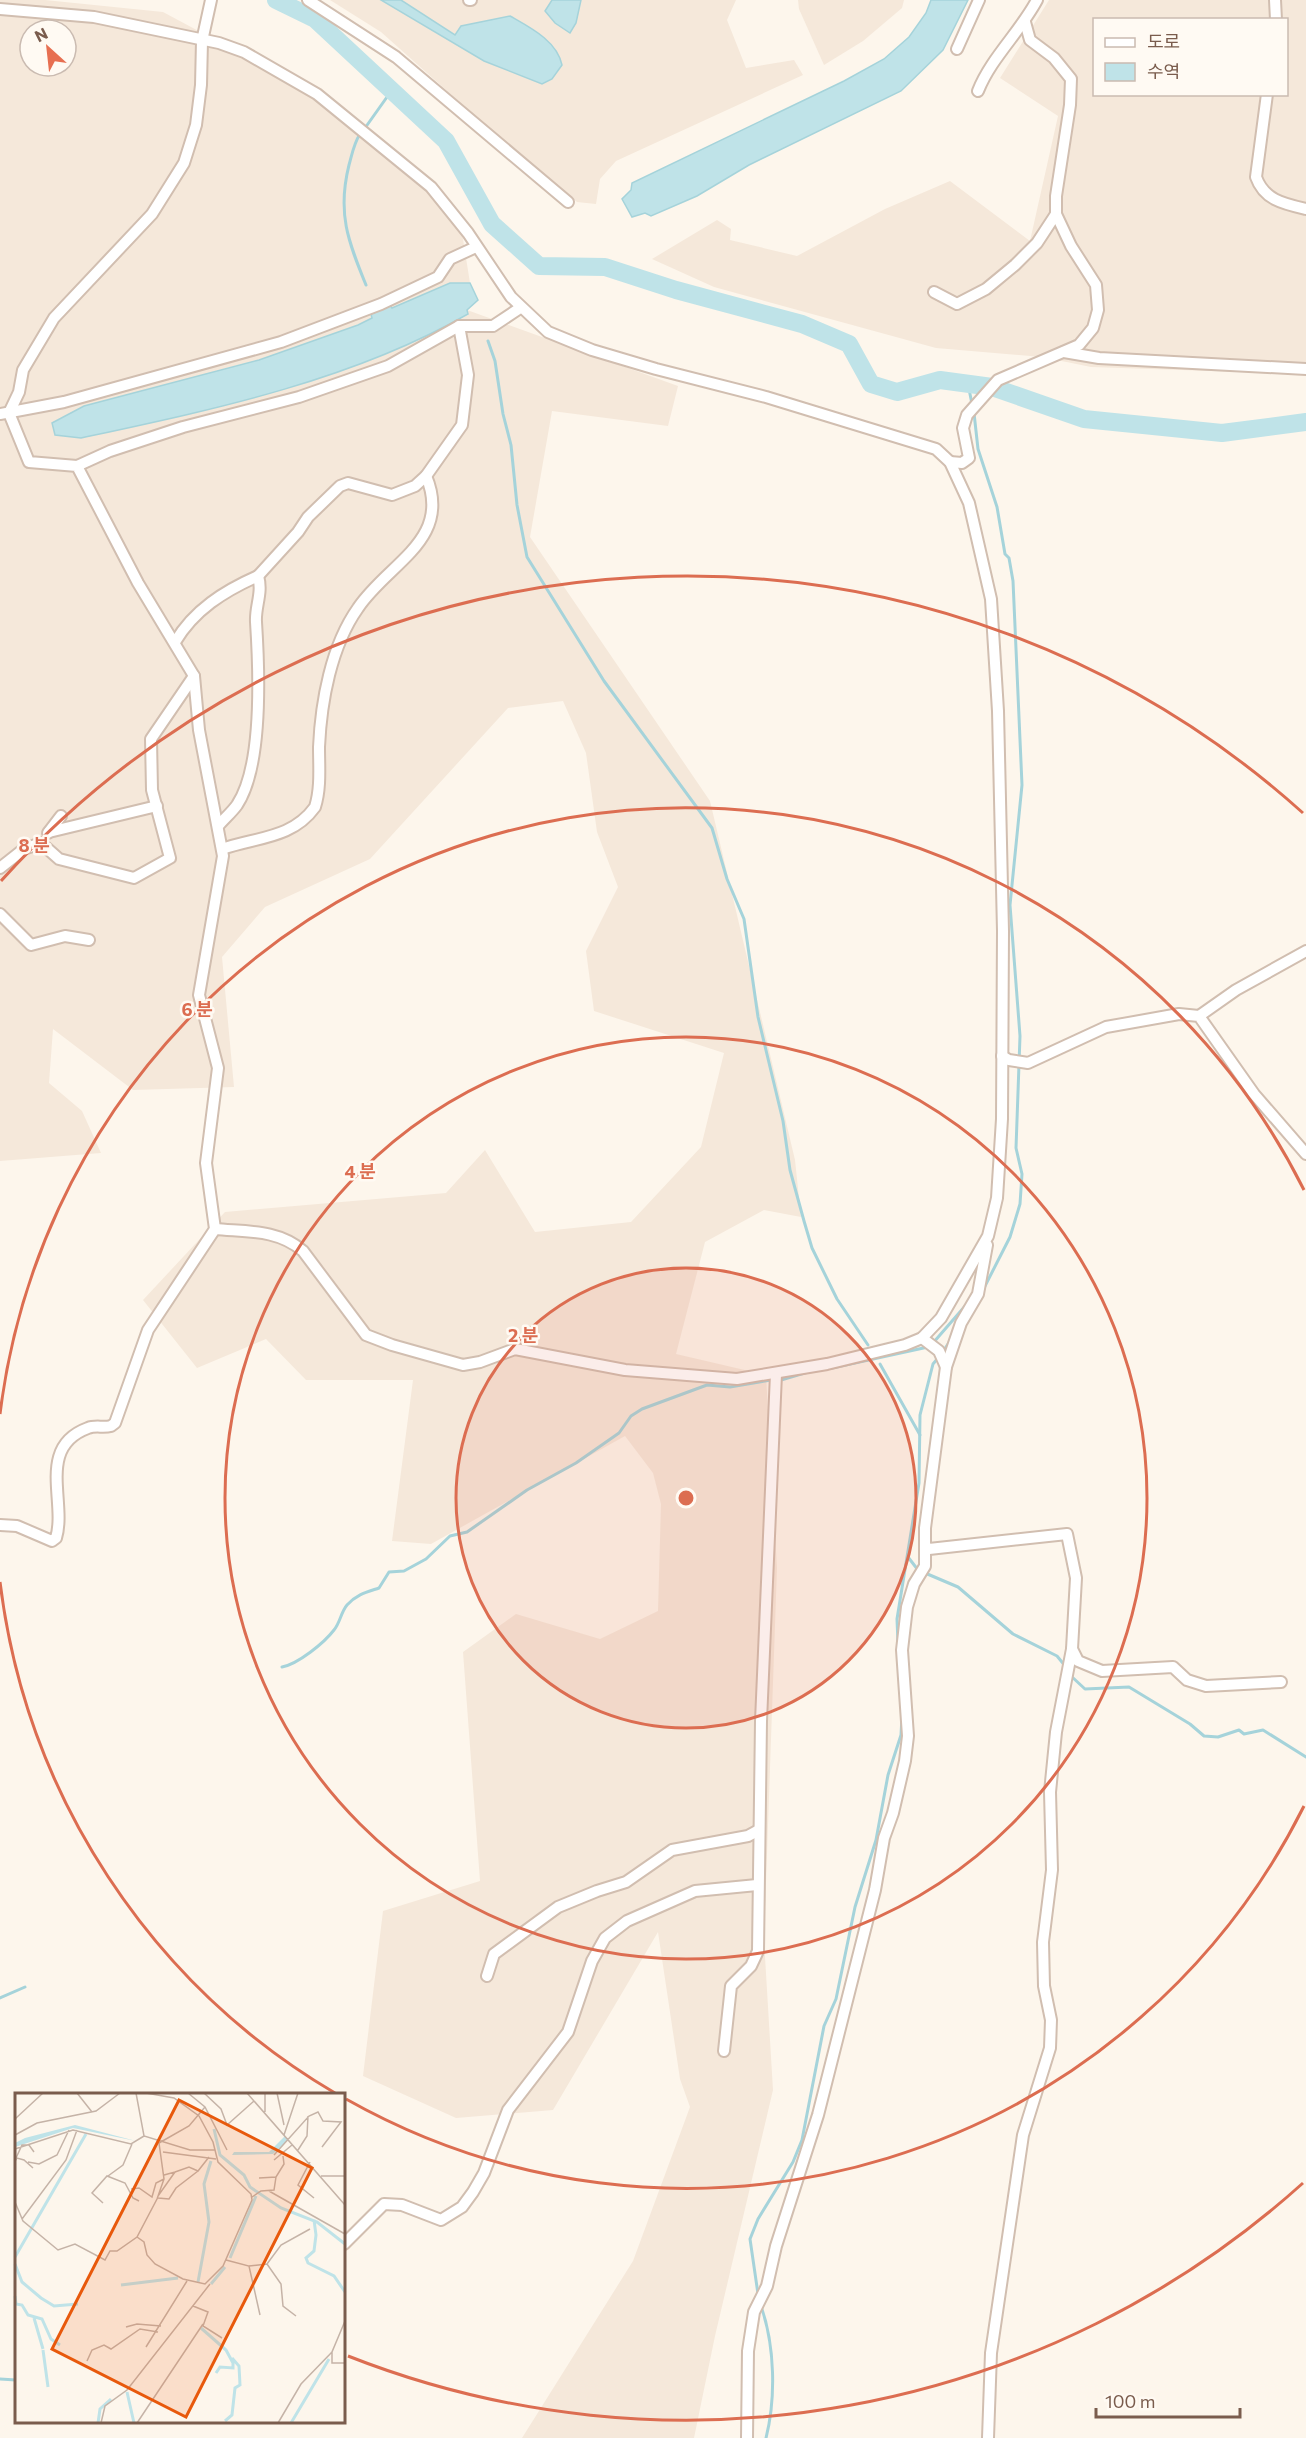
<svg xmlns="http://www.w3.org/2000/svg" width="1306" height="2438" viewBox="0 0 1306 2438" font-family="Commissioner,'Noto Sans KR',sans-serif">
<rect width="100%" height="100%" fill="#fdf6ec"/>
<g fill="#f5e8da" fill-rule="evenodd">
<path d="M0 0H45L163 12 346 110 459 214 470 283H450L358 325 259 360 215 371 130 427 310 380 380 356 452 324 468 315 467 310 678 386 668 426 552 411 530 537 710 801 795 1160 801 1217 764 1210 705 1242 676 1354 766 1375 777 1568 764 1940 773 2090 715 2336 694 2438H522L633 2261 690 2107 680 2079 658 1932 553 2110 456 2118 363 2076 383 1911 480 1881 463 1652 516 1614 600 1639 658 1611 661 1504 653 1473 625 1436 431 1544 392 1541 413 1380H306L266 1339 197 1368 143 1300 225 1212 446 1193 485 1150 535 1232 631 1222 701 1147 724 1053 594 1011 586 951 618 887 597 832 586 753 563 701 508 708 370 859 265 907 222 957 234 1087 133 1090 53 1029 49 1083 82 1111 101 1153 0 1161ZM30 30H66V66H30Z"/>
<path d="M330 0H736L727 20 746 68 794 60 803 75 616 161 600 179 596 204 577 202 511 148 381 32Z"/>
<path d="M798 0H904L902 8 863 41 824 65 799 9Z"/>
<path d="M1049 0H1306V374L1091 367 1042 357 936 348 714 287 652 259 717 220 731 229 730 240 797 256 885 209 950 181 1030 241 1058 116 1000 78ZM1094 20H1286V94H1094Z"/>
</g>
<g fill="#bfe3e8" stroke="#a5d3da" stroke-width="1.5">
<path d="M381 0H401L455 35 461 26 510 16C531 28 557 41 562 65L552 79 542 84 484 61Z"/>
<path d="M552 0H581L576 23 570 33 555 23 545 11Z"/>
<path d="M931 0H968L943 50 901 91 749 165 697 196 651 216 645 213 632 217 622 199 631 190 632 183 844 81 884 59 909 37 926 13Z"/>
<path d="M450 283H470L478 300 467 310 468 314C351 381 211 410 81 438L55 435 52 423 84 406 259 360 358 325 372 318 371 314 390 305 392 308Z"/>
</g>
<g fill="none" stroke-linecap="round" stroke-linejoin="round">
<g stroke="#a5d3da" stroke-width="3">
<path d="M365 128 392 90"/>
<path d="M360 134C354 143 352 154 349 165 337 213 348 241 366 285"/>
<path d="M488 341 495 361 503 414 511 445 517 505 527 557 604 681 712 828 727 879 744 919 758 1017 783 1121 790 1170 804 1221 812 1248 837 1299 868 1345"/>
<path d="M968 384 972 404"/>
<path d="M974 413 978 449 997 507 1005 554 1009 558 1013 581 1022 785 1010 905 1020 1036 1016 1148 1022 1174 1020 1204 1010 1237 983 1290"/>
<path d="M933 1343 966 1305"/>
<path d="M942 1353 950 1341"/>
<path d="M880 1364 920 1435"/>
<path d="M832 1368 928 1347"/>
<path d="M781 1380 808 1372"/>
<path d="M908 1557 918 1570 958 1587 1013 1634 1057 1656 1066 1667"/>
<path d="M898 1644 897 1619 919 1483 920 1415 933 1364 938 1358"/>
<path d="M282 1667C298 1664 324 1643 334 1630 340 1623 341 1612 347 1605 357 1594 367 1592 379 1588L389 1572 404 1571 426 1559 450 1536 467 1532 527 1490 576 1463 619 1433 631 1416 642 1409 707 1385 730 1387 771 1380"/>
<path d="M1071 1676 1085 1689 1129 1687 1190 1724 1204 1736 1218 1737 1239 1730 1244 1734 1263 1730 1306 1757"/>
<path d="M0 1998 25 1987"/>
<path d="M758 2294 750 2239 758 2219 793 2162 802 2140 824 2026 836 1999 855 1907 876 1840 888 1775 901 1735 902 1716"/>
<path d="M761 2306C775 2346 776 2398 766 2438"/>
<path d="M0 2379 16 2380"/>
</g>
<path stroke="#bfe3e8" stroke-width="18" d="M276 0 315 19 446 141 492 224 539 266 605 267 676 290 802 324 849 344 871 384 897 392 940 380 992 387 1084 419 1222 433 1306 422"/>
<defs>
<g id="minor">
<path d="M308 0 396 57 568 202"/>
<path d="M469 0H471"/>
<path d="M1275 0 1276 20"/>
<path d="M0 9 94 17 219 43 244 52 317 94 431 187 468 233 511 297 548 332 592 350 656 369 766 397 936 449 950 462 969 503 991 599 998 711 1003 931 1002 1119 997 1198 988 1236 941 1318 922 1338 905 1345 827 1364 737 1379 625 1370 515 1349 480 1362 463 1365 392 1345 366 1335 303 1251C278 1229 246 1232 215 1229"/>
<path d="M957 49 979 0"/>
<path d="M978 91C991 58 1020 32 1037 0"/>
<path d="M1267 94 1256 177C1264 200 1284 204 1306 209"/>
<path d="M934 292 957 304 986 289 1015 265 1037 243 1056 214V196L1070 105 1071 79 1054 58 1030 40 1025 22"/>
<path d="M1064 352 1099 358 1306 369"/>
<path d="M0 414 64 402 281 342 381 304 438 277 450 259 476 247"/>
<path d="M950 462 962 463 969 458 963 428 967 415 998 380 1079 345 1093 328 1098 310 1096 285 1071 246 1056 214"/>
<path d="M77 466 110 451 183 427 299 397 388 366 459 326H493L520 308"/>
<path d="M258 576 298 532 308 517 340 486 348 483 392 495 415 486 426 476 462 425 468 375 459 326"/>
<path d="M175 642C194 610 224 591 258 576 263 593 255 606 256 622 259 668 263 766 237 805 232 812 224 819 218 826"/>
<path d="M49 832 157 806"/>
<path d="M48 833 61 816"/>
<path d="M222 849C256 837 292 839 315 807 321 788 319 767 319 747 321 702 331 646 358 608 388 563 453 540 426 476"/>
<path d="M0 868 24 849 41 843 59 859 134 878 170 858 152 790 151 739 194 676"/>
<path d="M0 914 31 945 65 936 89 940"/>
<path d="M1199 1016 1236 990 1306 951"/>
<path d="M1002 1056 1009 1060 1028 1063 1106 1027 1179 1014 1199 1016 1254 1094 1306 1154"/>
<path d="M922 1338 939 1351 946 1367"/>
<path d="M0 1525 17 1526 52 1541 56 1538C67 1502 36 1447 88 1428 95 1425 103 1428 111 1426L115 1423 148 1330 215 1229 206 1163 218 1068 199 995 223 856 199 730 194 676 138 583 77 466 29 462 9 413 19 392 23 370 54 318 152 214 184 163 196 125 201 85 202 41 211 0"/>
<path d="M925 1546 929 1549 1067 1534 1076 1578 1072 1649 1078 1661 1102 1671 1173 1667 1187 1680 1206 1686 1281 1682"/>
<path d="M487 1976 494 1954 558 1907 597 1891 626 1882 672 1850 748 1836 759 1830"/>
<path d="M724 2051 731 1986 751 1966 758 1951 761 1721 776 1374"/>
<path d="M344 2244 384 2204 402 2205 441 2220 462 2207 473 2192 484 2173 508 2110 568 2032 592 1961 605 1938 627 1921 695 1891 757 1885"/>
<path d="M747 2438 748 2351 754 2312 767 2286 776 2246 818 2115 875 1890 884 1838 893 1813 905 1761 908 1736 902 1650 907 1607 914 1584 925 1566V1528L946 1367 961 1323 978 1294 987 1245"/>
<path d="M988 2438 991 2353 1023 2135 1050 2048 1051 2020 1044 1986 1043 1942 1052 1870 1050 1792 1056 1732 1072 1649"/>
</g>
</defs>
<use href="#minor" stroke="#d1beb0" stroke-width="14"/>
<use href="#minor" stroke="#fff" stroke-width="10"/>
</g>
<circle cx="686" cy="1498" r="230" fill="#dc6d51" fill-opacity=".12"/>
<g fill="none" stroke="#dc6d51" stroke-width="3">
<circle cx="686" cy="1498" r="230"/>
<circle cx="686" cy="1498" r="461"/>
<path d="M1304 1806A691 691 0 0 1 346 2099M335 2093A691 691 0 0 1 0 1582M0 1414A691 691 0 0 1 1304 1190"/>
<path d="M1303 2183A922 922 0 0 1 348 2356M1 881A922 922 0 0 1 1303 813"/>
</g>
<g transform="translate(15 2093)">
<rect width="330" height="330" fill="#fdf6ec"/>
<path d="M60 32 121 48 58 35 0 54V50L10 45ZM270 43 273 47 258 61 217 62 219 59H254Z" fill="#bfe3e8"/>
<path fill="none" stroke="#bfe3e8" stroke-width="3" d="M199 36 205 62 229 82 235 94 266 115 302 129 330 151M299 127 301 142 299 158 291 165 293 170 319 183 330 199M0 164 71 41M215 165 241 103M0 171 7 189 26 205 39 213 63 211M183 189 194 129 189 91 196 68M196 191 210 174M106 192 163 185M0 203 1 211 7 212 13 222 27 226 36 246 45 252M19 225 28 256M186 235 211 257 218 270V275L205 274 201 280M28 257 33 294M112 299 119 330M210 328 217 322 220 295 225 292 224 273 217 265M83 330 85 316 96 306M276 330 314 266"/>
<path fill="none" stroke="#c5b3a7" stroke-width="1.5" d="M62 0 77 19M121 0 129 43 175 57H200M173 0 190 14 212 57M189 0 206 16 212 32 239 8M232 0 330 112M250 0V19M262 0 269 32M0 26 28 0M0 42 22 30 81 18 105 0M269 42 283 0M144 50 174 33 190 14M0 56 58 37 116 51 129 43M283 57 292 43 293 23M148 59 201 66M259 62 294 23 303 19 308 28 326 29 307 54M1 65 7 52H14L19 59M259 67 277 52M0 68 2 65 9 67 18 75M13 69 24 71 42 62 54 37M295 69 283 92 299 105M160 79 174 74 183 78 194 64M93 83 108 72 117 51M306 83H330M244 85 261 84 269 71 268 63M116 96 124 95 137 104 141 90 149 86M254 98 330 141M143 103 160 79 149 82M237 104 246 98 259 97 261 84M143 105 154 106 161 95 183 78M0 109 8 128 43 157 60 151 90 167 95 158H102L122 144 142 106 149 86 144 50M88 110 77 100 92 83 110 90 118 105 124 108M7 126 51 67 62 37M122 144 129 149 132 162 140 171 168 186 190 191 208 173 237 107 236 101 203 69 198 49 184 23 159 5 131 0M211 167 234 173 245 222M252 171 266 191 268 213 281 223M234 173 252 171 266 152 295 136M178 213 193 219 188 233 207 245M330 228 317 259V270H330M111 234 122 231 146 233M131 254 172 188M72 268 77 257 89 252 96 256 125 236 143 239M86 330 90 313 112 297 195 191M122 330 188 231M263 330 286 291 317 259"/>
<path fill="#e8590c" fill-opacity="0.15" stroke="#e8590c" stroke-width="3" d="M164 7 297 75 171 324 37 256Z"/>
<rect width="330" height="330" fill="none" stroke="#7a5c4d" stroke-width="3"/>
</g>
<circle cx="686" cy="1498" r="9" fill="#dc6d51" stroke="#fffaf3" stroke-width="3"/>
<g font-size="18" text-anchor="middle" font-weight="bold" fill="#dc6d51" stroke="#fffaf3" stroke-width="5" stroke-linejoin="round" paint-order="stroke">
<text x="34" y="852">8 분</text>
<text x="197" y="1016">6 분</text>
<text x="360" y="1178">4 분</text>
<text x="523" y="1342">2 분</text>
</g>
<rect x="1093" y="18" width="195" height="78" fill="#fffaf3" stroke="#cabbb1" stroke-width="1.5"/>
<rect x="1105" y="38" width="30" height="9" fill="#ffffff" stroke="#cabbb1" stroke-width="1.5"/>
<text x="1147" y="48" font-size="18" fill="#7a5c4d">도로</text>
<rect x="1105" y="63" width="30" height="18" fill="#bfe3e8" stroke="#cabbb1" stroke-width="1.5"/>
<text x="1147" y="78" font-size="18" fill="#7a5c4d">수역</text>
<g transform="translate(48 48) rotate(333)"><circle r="28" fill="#fffaf3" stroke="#cabbb1" stroke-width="1.5"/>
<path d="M0-4.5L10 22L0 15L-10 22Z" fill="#e76f51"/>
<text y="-9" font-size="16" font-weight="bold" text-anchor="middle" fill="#7a5c4d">N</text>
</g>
<path d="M1096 2408v9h144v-9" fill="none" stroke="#7a5c4d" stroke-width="3"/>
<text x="1105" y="2408" font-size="18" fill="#7a5c4d" stroke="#fffaf3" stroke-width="4.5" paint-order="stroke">100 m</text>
</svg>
